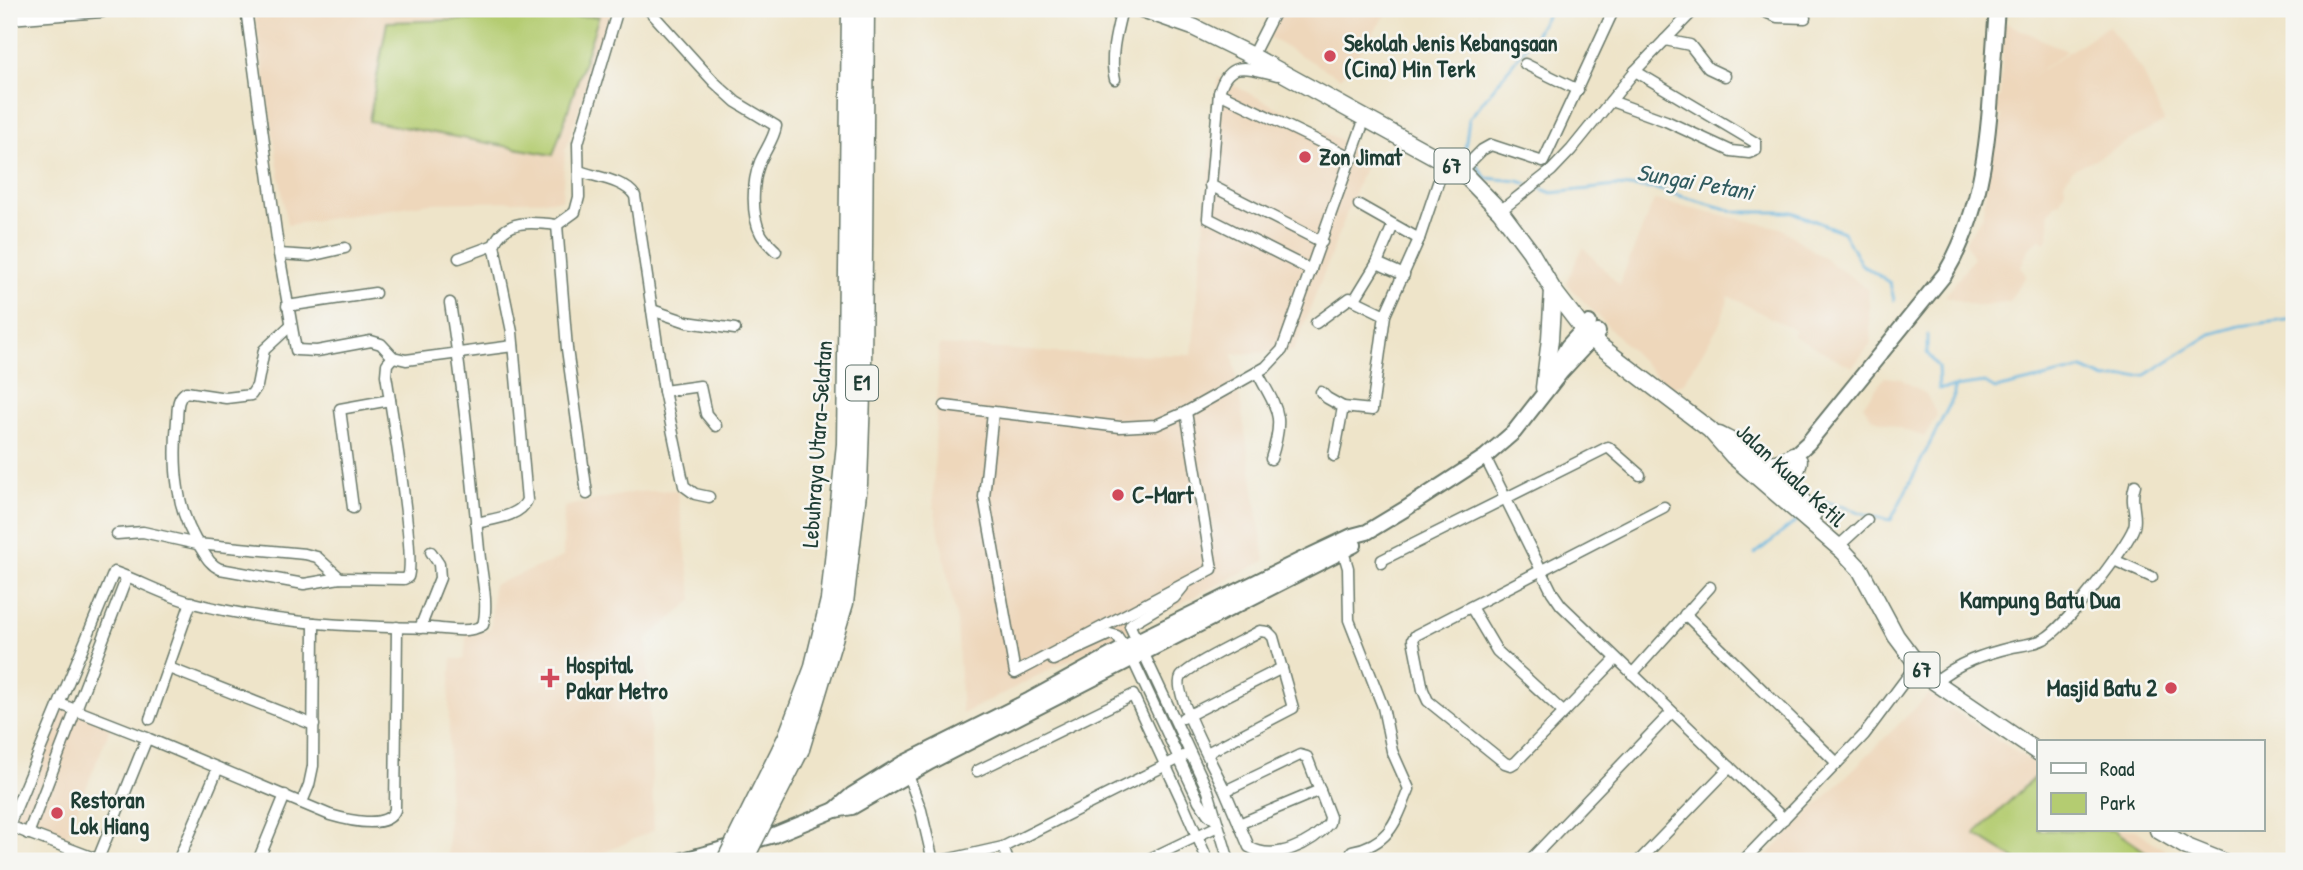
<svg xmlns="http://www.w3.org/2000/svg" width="2303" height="870" viewBox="0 0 2303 870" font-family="'Patrick Hand',sans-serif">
<rect width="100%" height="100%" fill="#f6f6f2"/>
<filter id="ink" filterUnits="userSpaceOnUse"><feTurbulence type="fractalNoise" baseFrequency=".0143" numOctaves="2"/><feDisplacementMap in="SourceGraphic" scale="14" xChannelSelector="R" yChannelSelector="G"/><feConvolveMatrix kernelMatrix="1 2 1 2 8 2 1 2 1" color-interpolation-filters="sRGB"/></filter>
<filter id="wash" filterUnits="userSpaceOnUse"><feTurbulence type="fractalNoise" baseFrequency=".00686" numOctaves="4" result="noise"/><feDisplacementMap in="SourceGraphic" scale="28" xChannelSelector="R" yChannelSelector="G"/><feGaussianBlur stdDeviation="1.57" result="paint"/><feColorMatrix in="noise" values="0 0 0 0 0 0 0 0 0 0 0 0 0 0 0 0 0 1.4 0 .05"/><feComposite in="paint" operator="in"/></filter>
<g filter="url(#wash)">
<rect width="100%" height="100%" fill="#eee4c9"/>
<g fill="#eed7bb">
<path d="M322 9H612L565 151 562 200 430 203 287 225 255 15Z"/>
<path d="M1281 9H1390L1341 78 1268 37Z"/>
<path d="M2004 22 2067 51 2028 79 2108 26 2142 70 2164 122 2101 156 2073 169 2064 182 2065 189 2060 202 2056 203 2048 215 2050 227 2048 238 2044 243 2040 238 2028 250 2021 267 2026 276 2009 301 1977 306 1945 296 1973 259 1965 241 1982 217 1995 128 2000 127 2002 115 1996 116 1997 99 2000 96Z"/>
<path d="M1218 77 1369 155 1294 351 1233 354 1265 561 962 714 957 623 933 501 939 345 1075 354 1192 355Z"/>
<path d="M1654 200 1781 228 1868 289 1871 344 1852 367 1794 336V330L1729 296 1720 323 1683 384 1668 388 1566 283 1583 247 1619 285Z"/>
<path d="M1885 377 1901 379 1926 394 1937 415 1924 437 1872 418 1863 405Z"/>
<path d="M677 490 693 600 647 639 654 830 586 861H448L449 696 452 659H464L467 631 485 632 491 627 493 585 563 557 564 507 636 492Z"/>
<path d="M1929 694 2039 767V830H2135L2182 861H1761Z"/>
<path d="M64 698 114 718 65 841 12 820Z"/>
</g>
<g fill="#b4cc71" stroke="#6a8452" stroke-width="2">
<path d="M599 16 553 155 369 121 387 22Z"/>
<path d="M2037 775 2039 777V830H2114L2159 861H2018L1975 834Z"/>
</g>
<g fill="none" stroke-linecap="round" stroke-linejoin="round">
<g stroke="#65b5e0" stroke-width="2.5">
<path d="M1470 156 1465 149 1469 119 1533 38 1550 9"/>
<path d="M1474 161 1486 178 1519 181 1528 184"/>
<path d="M1534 186 1552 193 1616 186 1656 189 1737 212H1792L1843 232 1861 264 1890 283 1894 300"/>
<path d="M1927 335V353L1938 367 1939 389 1985 383 1995 389 2083 369 2106 379 2146 375 2211 334 2240 326 2294 319"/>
<path d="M1815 506 1821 501C1845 504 1867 518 1891 520L1954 396V387"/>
<path d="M1755 554 1799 519"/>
</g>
</g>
</g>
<g filter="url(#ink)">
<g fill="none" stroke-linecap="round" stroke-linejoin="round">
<defs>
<g id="street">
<path d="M246 9 279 254 296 350 317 351 371 341 381 344 393 357 406 360 513 346"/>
<path d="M648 9 714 82 736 102 776 126C774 139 765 150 760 162 752 182 751 215 761 234 764 240 771 246 776 251"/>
<path d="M1758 9 1777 17 1805 18"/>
<path d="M1665 40 1690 45 1708 68 1725 76"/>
<path d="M1252 56 1276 9"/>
<path d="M1525 64 1578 90"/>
<path d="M1277 75C1249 68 1228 58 1219 93L1208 218 1311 270"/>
<path d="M1115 79C1109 58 1117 29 1122 9"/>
<path d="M1219 93 1353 158"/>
<path d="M1611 101 1666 121 1731 151 1749 153 1756 150V143L1635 71"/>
<path d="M579 171C595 177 625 180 635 196L664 391 684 486 695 494 709 497"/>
<path d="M1461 171 1482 150 1491 145 1543 162 1614 9"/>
<path d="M1210 185 1322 242"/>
<path d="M1359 205 1419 239"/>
<path d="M1500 211 1551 171 1571 150 1635 71 1695 9"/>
<path d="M557 225 567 349 587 494"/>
<path d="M279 254 310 256 345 248"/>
<path d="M459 258 494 245"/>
<path d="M1377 263 1393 225"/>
<path d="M1355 299 1377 263 1404 275"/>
<path d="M287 306 375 293"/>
<path d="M652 310 687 322 735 329"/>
<path d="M1316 323 1350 298 1385 315"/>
<path d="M291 325 264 350 257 386 251 395 226 398 186 392C176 398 178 410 177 420 173 465 175 512 202 550 207 558 211 565 220 569L304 584 340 578 404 579 408 577C416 557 391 406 386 375L387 364 393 357"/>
<path d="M1257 372C1278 411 1285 415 1271 459"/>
<path d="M664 391 700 386 706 414 716 426"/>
<path d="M1321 392 1327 398 1343 407 1334 456"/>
<path d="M945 406 1120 427 1156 425 1186 412 1266 367 1282 350 1365 118"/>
<path d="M1343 407 1372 410 1385 315 1419 239 1445 162"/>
<path d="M993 412 984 497 1015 673 1212 569 1186 412"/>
<path d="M1485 457 1552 592 1561 605 1784 819"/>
<path d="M353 508 340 409 390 400"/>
<path d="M476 523C492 519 520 517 527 500L512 332 494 245C505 218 533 222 557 225L575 212 579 197 578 143 618 9"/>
<path d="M117 534 143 532 197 544 305 554 317 557 340 578"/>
<path d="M1842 543 1867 520"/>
<path d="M1343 551 1348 568 1349 620 1383 707 1392 751 1409 789C1396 821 1390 844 1352 851"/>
<path d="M2114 560 2152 577"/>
<path d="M1382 563V560L1608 447 1640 475"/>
<path d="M1471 607 1497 651 1563 712"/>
<path d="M1685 614 1837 763"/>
<path d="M420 628 440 578 439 564 431 552"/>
<path d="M1137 641 1130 626 1132 623 1174 598 1183 587"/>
<path d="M1143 652 1208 791 1229 861"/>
<path d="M1132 658 1199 801 1208 814 1214 819"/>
<path d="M1616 659 1516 762 1511 765 1505 763 1428 701 1423 690 1413 639 1416 635 1664 507"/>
<path d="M1053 660 1110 634 1117 636 1125 648"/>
<path d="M169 668 314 725"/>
<path d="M1632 674 1710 587"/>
<path d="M1935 682C1957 663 1984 654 2013 647 2022 645 2035 644 2044 639 2063 630 2127 547 2134 527 2138 515 2129 502 2135 485"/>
<path d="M60 704 147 738 330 815C347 820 387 830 395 810L397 627"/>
<path d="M1183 718 1282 668"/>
<path d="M150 719 191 602"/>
<path d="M1207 753 1293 708 1273 637 1268 632 1260 631C1246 639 1188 666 1181 677 1171 692 1217 772 1225 791L1300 755 1307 757 1330 817 1329 823C1312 844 1274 862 1249 847L1225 791"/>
<path d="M977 771 1133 695 1182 801 1208 861"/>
<path d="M908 775 921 810 933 861"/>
<path d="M302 802 309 785 313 766 314 623"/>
<path d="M1239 824 1320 790"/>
<path d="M9 825 114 572C140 581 166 596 193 603 270 623 351 627 431 628 446 629 470 634 483 625 489 603 481 573 479 550 471 468 463 385 450 303"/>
<path d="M9 826 102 861"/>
<path d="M28 834 127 577"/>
<path d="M1003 847 1008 861"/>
<path d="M98 859 147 738"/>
<path d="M178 861 218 768"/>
<path d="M258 861 285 795"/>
<path d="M941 861 1003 847 1190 753"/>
<path d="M1145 861 1218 826"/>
<path d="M1529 861 1672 712"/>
<path d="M1639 861 1730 767"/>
<path d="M1743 861 1864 735 1917 664"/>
<path d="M2293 861 2294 857"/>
</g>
<g id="secondary">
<path d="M1548 379 1568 346 1589 323"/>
<path d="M1786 463 1808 443 1945 274C1993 194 1989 99 1997 9"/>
<path d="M835 810 852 795 902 764 1030 700 1143 638 1299 561 1352 536 1367 532 1405 509 1485 457 1514 432 1561 372 1598 332"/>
<path d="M680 861 774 835 835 810 852 807 930 762 1354 545"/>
</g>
<g id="primary">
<path d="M1142 9 1193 27 1252 56 1461 171 1500 211 1530 251 1553 290 1583 329 1600 346 1710 430 1733 456 1843 551 1860 569 1896 636 1917 664 1935 682 2039 753"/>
<path d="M9 16 101 9"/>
<path d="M1544 388 1550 339 1553 290"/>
<path d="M1719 435C1756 452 1788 482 1813 514"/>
<path d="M1759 460C1773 466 1781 463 1793 455"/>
<path d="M1798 495 1793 482 1799 461"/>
<path d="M2158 830 2187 847 2222 861"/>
</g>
<g id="highway">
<path d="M787 738 813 670 830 600 846 444 851 9"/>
<path d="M800 749 844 603 858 484 862 366 865 9"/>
</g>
</defs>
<use href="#street" stroke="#677768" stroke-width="13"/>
<use href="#secondary" stroke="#677768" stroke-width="18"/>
<use href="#primary" stroke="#677768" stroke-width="19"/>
<use href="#highway" stroke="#677768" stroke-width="21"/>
<use href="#street" stroke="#fff" stroke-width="10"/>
<use href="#secondary" stroke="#fff" stroke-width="14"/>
<use href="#primary" stroke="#fff" stroke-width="16"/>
<use href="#highway" stroke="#fff" stroke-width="18"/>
<defs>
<g id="highway-bridge">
<path d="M726 861 787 738"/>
<path d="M743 861 800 749"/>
</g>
</defs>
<use href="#highway-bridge" stroke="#677768" stroke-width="21" stroke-linecap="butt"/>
<use href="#highway-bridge" stroke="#fff" stroke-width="18"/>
</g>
</g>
<g fill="#d1495b" stroke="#f6f6f2" stroke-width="2.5">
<circle cx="1330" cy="56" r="7"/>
<circle cx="1305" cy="157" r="7"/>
<circle cx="1118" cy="495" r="7"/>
<path d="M546.5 667.5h7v7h7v7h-7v7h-7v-7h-7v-7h7z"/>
<circle cx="2171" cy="688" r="7"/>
<circle cx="57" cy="813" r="7"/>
</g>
<g text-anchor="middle" stroke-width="5" stroke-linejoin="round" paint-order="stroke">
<g fill="#f6f6f2" stroke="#60746d" stroke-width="2">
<rect x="1434.5" y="148.5" width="35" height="35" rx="5"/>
<rect x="846" y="365.5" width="32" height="35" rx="5"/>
<rect x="1904.5" y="652.5" width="35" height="35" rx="5"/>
</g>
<g font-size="21" font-weight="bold" fill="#1f3d34">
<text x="1452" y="173">67</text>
<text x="862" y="390">E1</text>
<text x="1922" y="677">67</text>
</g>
<g font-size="23" font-weight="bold" fill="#1f3d34" stroke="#f6f6f2" text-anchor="start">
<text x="1344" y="51">Sekolah Jenis Kebangsaan<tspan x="1344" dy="26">(Cina) Min Terk</tspan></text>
<text x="1319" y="165">Zon Jimat</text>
<text x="1132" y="503">C-Mart</text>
<text x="566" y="673">Hospital<tspan x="566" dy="26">Pakar Metro</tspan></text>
<text x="2157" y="696" text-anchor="end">Masjid Batu 2</text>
<text x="71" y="808">Restoran<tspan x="71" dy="26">Lok Hiang</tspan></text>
</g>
<g font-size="23" fill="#1f3d34" stroke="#f6f6f2">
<text transform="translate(817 444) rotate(-86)" y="8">Lebuhraya Utara–Selatan</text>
<text transform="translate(1791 475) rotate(43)" y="8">Jalan Kuala Ketil</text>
</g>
<g font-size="24" font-style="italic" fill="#305b5f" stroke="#f6f6f2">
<text transform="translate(1695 182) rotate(10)" y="8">Sungai Petani</text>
</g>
<g font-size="24" font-weight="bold" fill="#1f3d34" stroke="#f6f6f2">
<text x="2040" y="608">Kampung Batu Dua</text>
</g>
</g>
<rect width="2303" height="870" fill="none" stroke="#f6f6f2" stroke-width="35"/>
<rect x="2037" y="740" width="228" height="91" fill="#f6f6f2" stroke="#a0aca6" stroke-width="2"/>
<rect x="2051" y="763" width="35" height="10" fill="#ffffff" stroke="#a0aca6" stroke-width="2"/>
<text x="2100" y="776" font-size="21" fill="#1f3d34">Road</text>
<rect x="2051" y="793" width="35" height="21" fill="#b4cc71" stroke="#a0aca6" stroke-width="2"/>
<text x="2100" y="810" font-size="21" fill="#1f3d34">Park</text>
</svg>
